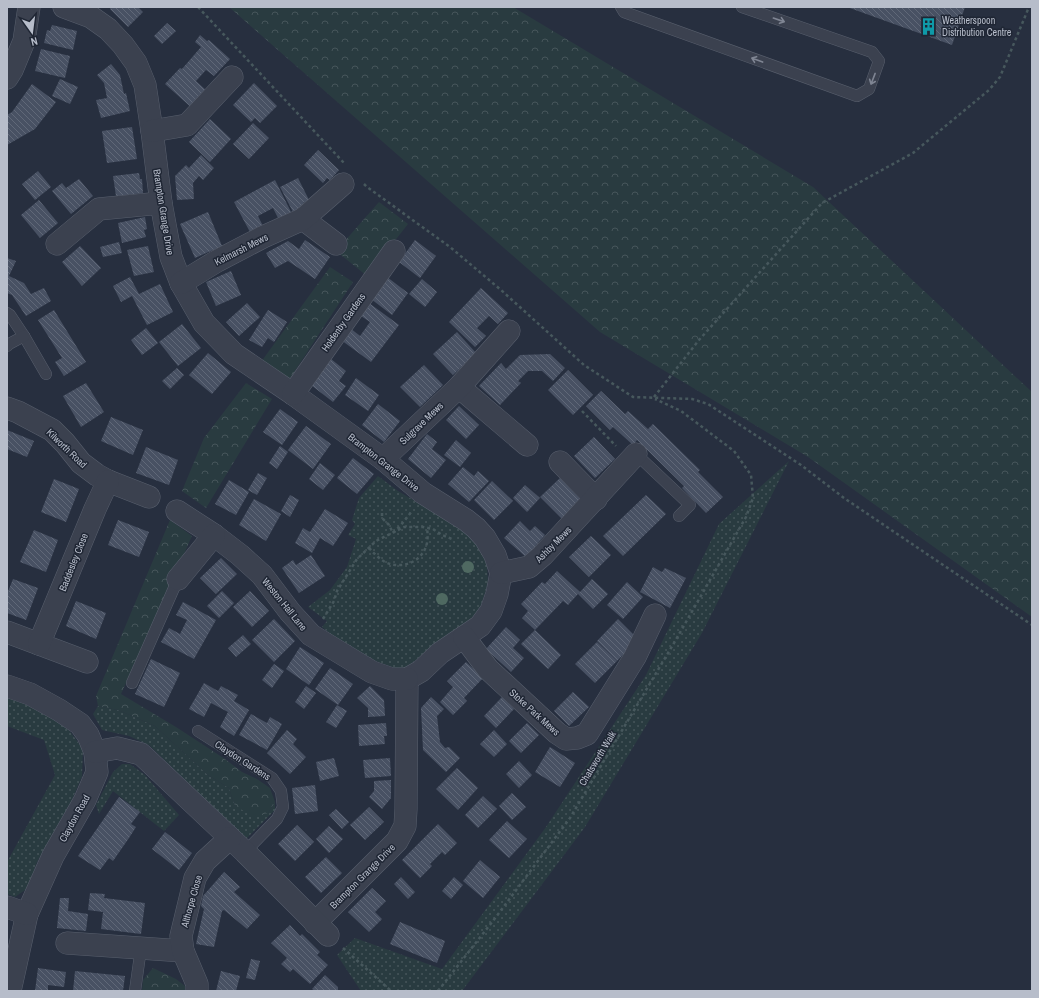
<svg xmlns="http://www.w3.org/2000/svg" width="1039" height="998" viewBox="0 0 1039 998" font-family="'Archivo Narrow',sans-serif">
<defs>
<pattern id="grass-dots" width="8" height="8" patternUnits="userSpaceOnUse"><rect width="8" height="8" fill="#293b40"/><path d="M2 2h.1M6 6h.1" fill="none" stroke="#46555a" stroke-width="1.8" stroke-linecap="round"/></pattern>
<pattern id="forest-crowns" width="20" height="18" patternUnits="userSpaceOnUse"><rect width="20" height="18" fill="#293b40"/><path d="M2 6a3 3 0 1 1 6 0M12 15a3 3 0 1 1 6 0" fill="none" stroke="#46555a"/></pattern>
<pattern id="building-back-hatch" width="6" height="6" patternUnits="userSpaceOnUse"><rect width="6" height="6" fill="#485163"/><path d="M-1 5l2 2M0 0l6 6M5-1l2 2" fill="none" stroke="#606878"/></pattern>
</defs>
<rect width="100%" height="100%" fill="#272f3f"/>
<g fill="url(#grass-dots)">
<path d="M789 461 702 633 585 827 462 991H361L337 955 355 938 442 969 546 827 646 675 719 524Z"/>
<path d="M378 476 398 491 434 512 458 524 480 545 487 564 488 583 482 603 474 618 431 648 407 667 397 669 373 660 348 648 322 627 327 621 308 607 330 590 347 567 356 539 348 535 355 524 352 520 359 498Z"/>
<path d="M7 696 63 722 83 749 82 776 70 805 37 862 28 888 15 897 7 894V862L55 775 44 740 7 726Z"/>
<path d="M98 706 118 710 155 726 208 775 229 788 235 806 268 813 275 802V810L246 839 149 745 129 736 102 730 93 714Z"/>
<path d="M122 764H130L145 775 179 815 164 831 113 791 99 814 96 805 113 772Z"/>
</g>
<g fill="url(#forest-crowns)">
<path d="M229 7H513L813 187 1032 392V617L808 457 600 332Z"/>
<path d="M379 202 408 224 367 276 336 251Z"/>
<path d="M330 267 353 282 287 383 261 362Z"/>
<path d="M246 383 272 399 206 508 182 491 204 438Z"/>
<path d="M170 520 192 536 121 694 176 727 225 759 242 772 257 779 270 788 275 802 268 813 255 817 235 806 229 788 208 775 155 726 118 710 98 706 96 696Z"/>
<path d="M153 968 176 979 185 986V991H142L143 980Z"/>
</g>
<g fill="url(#building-back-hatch)">
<path d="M112 7H138L143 12 128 27 110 9Z"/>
<path d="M847 7H965L952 45Z"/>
<path d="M167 23 176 31 162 44 154 36Z"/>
<path d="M52 25 77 31 73 50 44 43 47 30 50 31Z"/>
<path d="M200 35 207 41 209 40 230 59 214 76 206 70 196 81 208 92 193 109 165 84 180 68 182 69 201 47 195 42Z"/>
<path d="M41 49 70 56 65 78 35 71Z"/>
<path d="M111 64 120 75 124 94 126 93 130 111 101 118 96 100 107 98 104 83 97 75Z"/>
<path d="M60 79 78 87 70 104 52 96Z"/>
<path d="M254 83 277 106 260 123 255 118 251 122 233 105Z"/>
<path d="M32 84 56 102 35 129 7 145V115L12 112Z"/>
<path d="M210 119 231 139 210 162 189 142Z"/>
<path d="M253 123 269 138 249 159 233 144Z"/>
<path d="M132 127 137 159 107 163 102 131Z"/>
<path d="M318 150 339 170 330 180 327 178 323 183 304 165Z"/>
<path d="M201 155 214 168 203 180 199 176 193 183 194 199 177 200 175 176 186 165 189 168Z"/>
<path d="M38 171 51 187 35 200 22 184Z"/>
<path d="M139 173 140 179H142L143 193 116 196 113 176Z"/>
<path d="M298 178 309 200 303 203 305 206 293 212 280 187Z"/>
<path d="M79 179 93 196 71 214 52 191 62 183 66 188Z"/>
<path d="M275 180 292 214 279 220 273 208 258 216 264 228 251 234 234 202Z"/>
<path d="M39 200 58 223 40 238 21 215Z"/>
<path d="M208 212 222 246 195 258 180 224Z"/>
<path d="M145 217 147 229 144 230 146 237 122 243 118 223Z"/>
<path d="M305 240 330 257 315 279 288 261 275 268 266 253 288 241 299 249Z"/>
<path d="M415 240 436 256 420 278 399 262Z"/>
<path d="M119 242 122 253 103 257 100 247Z"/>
<path d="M80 246 101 268 82 286 62 262Z"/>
<path d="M148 246 154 272 134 276 127 250Z"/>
<path d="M7 258 16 261 9 276 24 283 31 294 44 288 51 301 26 316 12 295 7 293Z"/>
<path d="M231 271 241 295 216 306 206 282Z"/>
<path d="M130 277 139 294 160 284 173 312 147 325 132 296 121 302 113 286Z"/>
<path d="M387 277 408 293 392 315 371 299Z"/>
<path d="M422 279 437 292 425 307 409 294Z"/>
<path d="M481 288 508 313 498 324 489 316 477 328 486 336 475 347 449 322Z"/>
<path d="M247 303 260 317 239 336 226 322Z"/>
<path d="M369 303 399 325 371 362 341 340 350 328 360 336 370 322 361 316Z"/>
<path d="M54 310 86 362 64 376 55 362 62 358 38 320Z"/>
<path d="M268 310 287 322 274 342 268 338 262 347 249 340Z"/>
<path d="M182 324 201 348 178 366 159 342Z"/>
<path d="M146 328 158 343 142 355 131 340Z"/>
<path d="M457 332 476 353 453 375 433 354Z"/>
<path d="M208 353 231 372 212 394 189 375Z"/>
<path d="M550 354 565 368 553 381 542 371H528L518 381 521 383 500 405 479 386 501 363 506 369 520 355Z"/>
<path d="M331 359 346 371 339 381 346 386 333 402 311 385Z"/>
<path d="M424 365 443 385 420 407 400 387Z"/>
<path d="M177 368 184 375 170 389 162 381Z"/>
<path d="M568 370 593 395 573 415 548 390Z"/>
<path d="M356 378 379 395 368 411 345 395Z"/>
<path d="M86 383 104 412 81 427 63 396Z"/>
<path d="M601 391 625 414 628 411 648 429 653 424 700 470 698 472 723 497 706 513 682 488 684 486 637 440 633 445 613 427 610 430 586 406Z"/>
<path d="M378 404 400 421 384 442 362 425Z"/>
<path d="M459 406 479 425 466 439 446 420Z"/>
<path d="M280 409 298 422 282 445 263 432Z"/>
<path d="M111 417 143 430 133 455 101 441Z"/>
<path d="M306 426 331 444 313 469 288 450Z"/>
<path d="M7 430 34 441 27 457 7 449Z"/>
<path d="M427 434 437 442 432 449 446 460 431 478 408 459Z"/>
<path d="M594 437 615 459 595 478 574 456Z"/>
<path d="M456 440 471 453 460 467 444 455Z"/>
<path d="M280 446 288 452 277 469 269 463Z"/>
<path d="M146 447 178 460 169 485 136 473Z"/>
<path d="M353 458 374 474 357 494 337 478Z"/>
<path d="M320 463 335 475 323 490 309 479Z"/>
<path d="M463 467 474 476 478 471 489 481 469 502 448 484Z"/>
<path d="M258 473 267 478 257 495 248 490Z"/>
<path d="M560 478 581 500 562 519 540 497Z"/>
<path d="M54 479 79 489 66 522 41 512Z"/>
<path d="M229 480 249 492 236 515 215 504Z"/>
<path d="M492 481 513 501 494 520 474 500Z"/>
<path d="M525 485 540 498 527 512 513 498Z"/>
<path d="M290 495 299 500 290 517 281 511Z"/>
<path d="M646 495 666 514 623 556 603 536Z"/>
<path d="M254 499 281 514 266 541 239 525Z"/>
<path d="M325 509 348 523 333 546 320 538 312 553 295 543 303 528 310 532Z"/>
<path d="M118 520 149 532 139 557 108 545Z"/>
<path d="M520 521 530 531 535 526 545 535 526 557 504 538Z"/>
<path d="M34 530 58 540 46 572 20 562Z"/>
<path d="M591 536 611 555 589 577 569 557Z"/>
<path d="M311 555 325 576 299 593 282 568 293 560 296 565Z"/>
<path d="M221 558 237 574 216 594 200 578Z"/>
<path d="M653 567 662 572 665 568 686 578 670 608 640 592Z"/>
<path d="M557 571 580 592 592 579 608 594 593 609 578 594 568 605 563 601 535 630 522 618 528 611 521 604 542 582 545 584Z"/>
<path d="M13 579 38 588 26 620 7 613V594Z"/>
<path d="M627 582 643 597 623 619 607 605Z"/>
<path d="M222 591 234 603 219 618 207 606Z"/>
<path d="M250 591 269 611 252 627 233 607Z"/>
<path d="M76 601 106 613 96 639 66 626Z"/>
<path d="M183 602 216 620 194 659 161 642 169 628 180 634 187 620 176 615Z"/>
<path d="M274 619 295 641 274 662 252 640Z"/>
<path d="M618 619 638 639 617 661 597 641Z"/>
<path d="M506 627 520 640 513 648 524 658 511 672 486 649Z"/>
<path d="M535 630 561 655 548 669 521 644Z"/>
<path d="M243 635 251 644 236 657 228 648Z"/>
<path d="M597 642 617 661 595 683 575 664Z"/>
<path d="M300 647 324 663 309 685 286 669Z"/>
<path d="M151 659 180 673 164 707 135 694Z"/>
<path d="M466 662 483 678 464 698 467 701 453 715 440 702 453 687 447 681Z"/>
<path d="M274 664 284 671 272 688 262 680Z"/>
<path d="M330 668 353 684 338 705 315 689Z"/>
<path d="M204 683 218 691 221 686 238 695 234 701 249 710 234 736 220 727 228 712 211 703 204 717 189 709Z"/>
<path d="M306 686 316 693 304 709 295 702Z"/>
<path d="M370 686 384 700 385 716 368 717V708L357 698Z"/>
<path d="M573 692 589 707 569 726 554 711Z"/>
<path d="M431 697 444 709 437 716 440 742 445 748 449 747 460 758 446 772 423 750 421 708Z"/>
<path d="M502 697 514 709 496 728 484 716Z"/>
<path d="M337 705 347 711 336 728 326 722Z"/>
<path d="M251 714 267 723 270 717 282 724 267 750 239 735Z"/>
<path d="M386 723 387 736H384L385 744 359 746 358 725Z"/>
<path d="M527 723 539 735 521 753 509 741Z"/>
<path d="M287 730 297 739 293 744 306 757 290 774 267 753Z"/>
<path d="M494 730 507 744 494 757 480 744Z"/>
<path d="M550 747 575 763 560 787 535 772Z"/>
<path d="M334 758 339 776 320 781 316 762Z"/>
<path d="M390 758 391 776 365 778 363 760Z"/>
<path d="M519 761 532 775 519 788 506 774Z"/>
<path d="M457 768 478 788 458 810 436 789Z"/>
<path d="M391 780V798L382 809 369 797 374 791V781Z"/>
<path d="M315 785 318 811 295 814 292 788Z"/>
<path d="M512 793 526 807 512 820 499 806Z"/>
<path d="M483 796 497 809 478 828 465 815Z"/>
<path d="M119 797 140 812 131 824 136 827 129 838 113 861 109 858 100 870 78 856Z"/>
<path d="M369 807 384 822 365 840 350 825Z"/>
<path d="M336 809 349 822 342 829 329 815Z"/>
<path d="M507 821 527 839 509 858 489 840Z"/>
<path d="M438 824 457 843 445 855 442 852 430 864 432 866 420 878 402 860Z"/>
<path d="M297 825 314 842 295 861 278 844Z"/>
<path d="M329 826 343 839 329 853 316 839Z"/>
<path d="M165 832 192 853 179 870 152 849Z"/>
<path d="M326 857 342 873 321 893 305 877Z"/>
<path d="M480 860 500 877 483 898 463 881Z"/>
<path d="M224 872 240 887 234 892 260 915 247 929 224 910 222 911 214 947 196 944 204 909 201 906 203 896Z"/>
<path d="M401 877 415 892 408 899 394 884Z"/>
<path d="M454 877 463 885 451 899 442 891Z"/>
<path d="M372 888 386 901 375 912 382 919 369 932 348 912Z"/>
<path d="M90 893 105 894 104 898 145 903 141 934 101 929 103 912 88 910Z"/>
<path d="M60 898H69L68 911 88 914 86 931 57 928Z"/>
<path d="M400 922 445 941 437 963 390 944Z"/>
<path d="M290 925 300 936 302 934 320 952 317 955 328 965 310 984 293 969 290 972 281 964 287 958 271 943Z"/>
<path d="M251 959 260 961 255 980 246 978Z"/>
<path d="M38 968 66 972 64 987 48 985V991H35Z"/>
<path d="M75 971 125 976 123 991H73Z"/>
<path d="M221 971 240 976 236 991H216Z"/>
<path d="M325 975 338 987V991H315L312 989Z"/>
</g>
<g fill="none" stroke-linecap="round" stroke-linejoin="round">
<defs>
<g id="service">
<path d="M621 7 624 12 857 96 869 89 879 61 872 52 742 7"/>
<path d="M7 313 10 315 24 336 46 374"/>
<path d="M7 346 9 344 24 336"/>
<path d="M636 454 690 505 679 516"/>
<path d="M132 683 178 579"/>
<path d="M198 731 272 778 281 791 283 807 277 819 245 852"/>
<path d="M135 991 141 948"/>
</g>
<g id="minor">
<path d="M64 7 91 17 108 29 123 45 136 63 145 85 152 131 161 203 171 257 181 283 204 323 234 354 293 394 383 459 423 493 466 520 476 528 485 538 495 555 501 573 497 594 491 611 480 626 440 653 421 671 407 679 406 809 405 826 397 841 315 923"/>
<path d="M7 78 12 70 24 41 29 7"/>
<path d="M152 131 187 125 232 77"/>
<path d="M303 219 336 244"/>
<path d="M57 244 99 209 161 203"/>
<path d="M181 283 217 261 263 237 303 219 343 184"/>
<path d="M459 387 527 445"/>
<path d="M293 394 394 251"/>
<path d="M7 408 18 412 52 430 65 443 81 463 97 475 108 481 149 497"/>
<path d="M383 459 459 387 509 331"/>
<path d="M560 462 596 499"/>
<path d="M177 511 214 535 240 555 262 575 290 612 311 635 372 672 392 679H407"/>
<path d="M501 573 529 567 543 555 636 454"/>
<path d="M178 579 214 535"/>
<path d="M7 632 87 662"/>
<path d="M464 637 488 669 557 733 566 739 577 738 587 734 635 657 655 615"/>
<path d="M39 644 95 509 108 481"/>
<path d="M7 686 30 694 59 710 80 724 88 735 95 752 97 772 85 800 53 856 27 914 10 991"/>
<path d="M95 752 117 748 141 754 245 852 328 935"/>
<path d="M7 907 27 914"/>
<path d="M67 943 183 951"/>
<path d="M197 991V984L183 951 181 936 195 878 205 861 230 838"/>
</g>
</defs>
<use href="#service" stroke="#585f6d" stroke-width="12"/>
<use href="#minor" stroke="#585f6d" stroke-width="23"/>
<g stroke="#47585d" stroke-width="2.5" stroke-dasharray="3 3" stroke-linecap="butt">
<path d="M198 7 344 163"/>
<path d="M364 184 367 187 450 247 501 290 584 365 633 397 692 399 708 404 801 465 844 498 1032 625"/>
<path d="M654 397 699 340 822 203 913 153 989 90 1000 77 1029 7"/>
<path d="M582 411 616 446"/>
<path d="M382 513V518L389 525 393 533 401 525 412 511"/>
<path d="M369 548C374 553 379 559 385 562 399 569 418 564 425 549 428 543 428 535 427 528"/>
<path d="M323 619 334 601 337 591 357 559 376 541 404 527H423L433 529 442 535 452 539 454 538"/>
<path d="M343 948 391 991"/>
<path d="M438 991 496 917 570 818 674 643 746 517 753 498 751 475 734 451 681 411 655 399"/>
</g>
<use href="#service" stroke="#3b414f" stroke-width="11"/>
<use href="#minor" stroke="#3b414f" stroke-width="22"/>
</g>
<g fill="#4f6961">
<circle cx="468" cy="567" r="6"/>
<circle cx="442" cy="599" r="6"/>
</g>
<defs><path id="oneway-shaft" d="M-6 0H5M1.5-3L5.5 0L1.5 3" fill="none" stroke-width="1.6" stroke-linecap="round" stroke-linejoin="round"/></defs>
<g stroke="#7f8593">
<use href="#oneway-shaft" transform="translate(779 20) rotate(19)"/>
<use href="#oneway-shaft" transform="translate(757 60) rotate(-160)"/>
<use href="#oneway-shaft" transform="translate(873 79) rotate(111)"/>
</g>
<defs>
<symbol id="building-bare" viewBox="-9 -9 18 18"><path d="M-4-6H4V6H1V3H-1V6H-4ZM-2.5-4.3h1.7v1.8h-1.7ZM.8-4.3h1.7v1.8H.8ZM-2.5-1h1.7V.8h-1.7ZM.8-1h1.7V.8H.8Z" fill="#0f9aa8" stroke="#1f2634" stroke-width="2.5" paint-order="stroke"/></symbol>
</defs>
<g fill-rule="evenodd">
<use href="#building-bare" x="916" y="14" width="25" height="25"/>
</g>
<g text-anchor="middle" stroke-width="3" stroke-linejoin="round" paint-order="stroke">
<g font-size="10" fill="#b7bdca" stroke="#1f2634" text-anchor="start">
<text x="942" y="24">Weatherspoon<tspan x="942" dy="12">Distribution Centre</tspan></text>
</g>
<g font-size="10" fill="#b7bdca" stroke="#1f2634">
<text transform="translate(164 212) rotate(81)" y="4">Brampton Grange Drive</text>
<text transform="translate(241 249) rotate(-27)" y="4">Kelmarsh Mews</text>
<text transform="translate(343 322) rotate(-55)" y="4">Holdenby Gardens</text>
<text transform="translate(421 423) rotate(-44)" y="4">Sulgrave Mews</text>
<text transform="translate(67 448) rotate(44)" y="4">Kilworth Road</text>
<text transform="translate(384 462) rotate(38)" y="4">Brampton Grange Drive</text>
<text transform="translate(553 544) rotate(-45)" y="4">Ashby Mews</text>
<text transform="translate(73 562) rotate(-68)" y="4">Baddesley Close</text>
<text transform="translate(285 604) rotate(51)" y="4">Weston Hall Lane</text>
<text transform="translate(535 712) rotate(42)" y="4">Stoke Park Mews</text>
<text transform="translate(597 758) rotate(-59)" y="4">Chatsworth Walk</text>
<text transform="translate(243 760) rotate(33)" y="4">Claydon Gardens</text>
<text transform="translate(74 818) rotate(-61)" y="4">Claydon Road</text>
<text transform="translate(362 876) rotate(-45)" y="4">Brampton Grange Drive</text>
<text transform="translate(191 901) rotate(-74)" y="4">Althorpe Close</text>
</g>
</g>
<rect width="1039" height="998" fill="none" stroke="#b7bdca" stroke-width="16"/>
<g transform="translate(32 32) rotate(166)" stroke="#1f2634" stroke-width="3" paint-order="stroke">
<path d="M0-3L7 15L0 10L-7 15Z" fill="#b7bdca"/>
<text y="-6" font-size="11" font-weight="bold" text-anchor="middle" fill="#b7bdca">N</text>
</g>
</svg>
